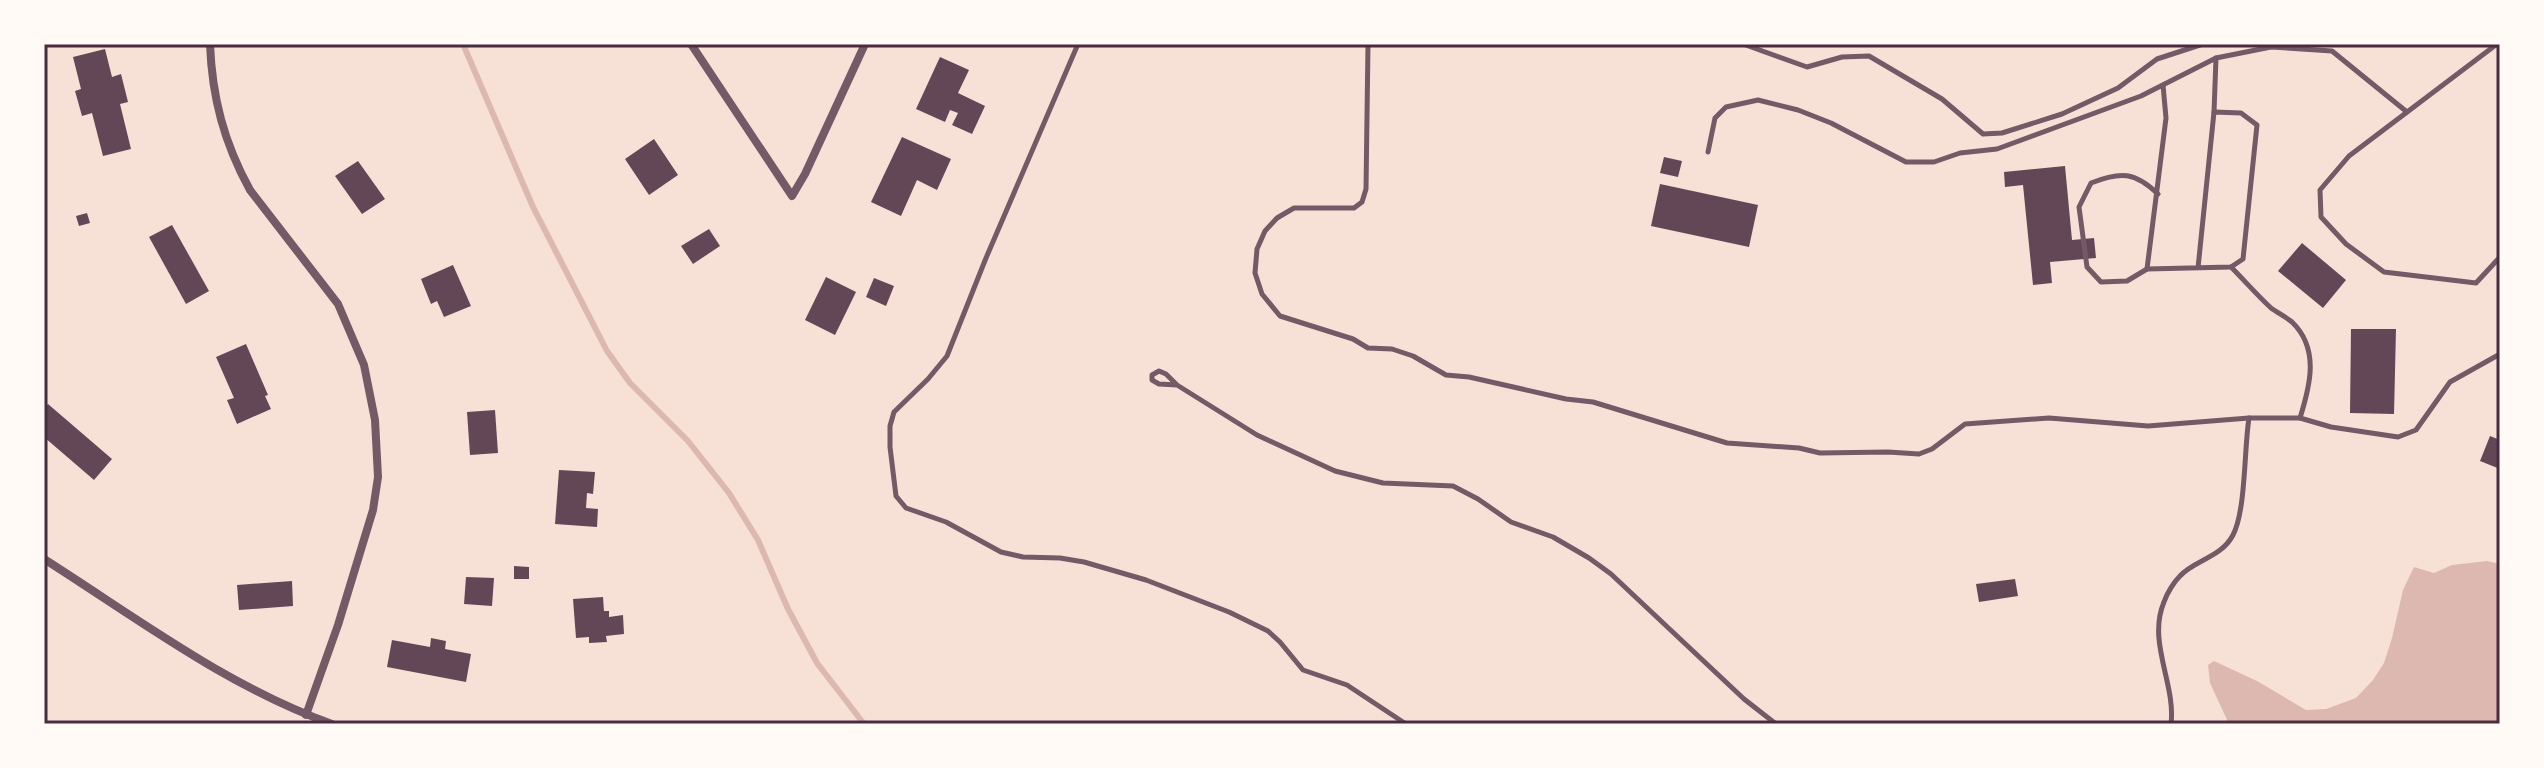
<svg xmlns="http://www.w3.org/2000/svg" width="2544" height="768" viewBox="0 0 2544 768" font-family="'Public Sans',sans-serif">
<rect width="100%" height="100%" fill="#f7e1d7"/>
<path fill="#dcb8b0" d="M2487 561 2500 564V724H2229L2228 722 2210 683 2208 665 2214 661 2257 681 2306 710 2326 709 2356 698 2373 680 2384 663 2392 638 2403 590 2414 567 2434 573 2452 565Z"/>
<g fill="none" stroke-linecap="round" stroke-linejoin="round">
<path stroke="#dcb8b0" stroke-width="6" d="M463 44 533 207 607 351 630 383 688 441 729 493 758 540 788 609 817 663 864 724"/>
</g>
<g fill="#644757">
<path d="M105 49 112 77 121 74 128 102 120 104 131 149 103 156 92 113 82 116 75 91 81 89 73 57Z"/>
<path d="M940 57 969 70 958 93 985 106 972 134 952 125 958 113 950 110 945 122 916 109Z"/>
<path d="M902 137 951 159 937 190 917 180 901 216 871 202Z"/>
<path d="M654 139 678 175 649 195 625 159Z"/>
<path d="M1664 157 1682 161 1678 177 1660 173Z"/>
<path d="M358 161 385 199 362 214 335 176Z"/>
<path d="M2065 166 2072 240 2094 238 2096 258 2050 262 2052 283 2033 285 2023 185 2005 187 2004 172Z"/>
<path d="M1660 184 1758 205 1749 247 1651 226Z"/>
<path d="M87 213 90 223 79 226 76 216Z"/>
<path d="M172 225 209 291 186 304 149 237Z"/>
<path d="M709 229 720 246 693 264 681 246Z"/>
<path d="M2302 243 2346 280 2323 308 2278 271Z"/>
<path d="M453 265 471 306 444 317 437 301 431 304 421 279Z"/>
<path d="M826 277 856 292 835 335 805 320Z"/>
<path d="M874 278 894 286 886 306 866 297Z"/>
<path d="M2351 329H2396L2394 414 2350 413Z"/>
<path d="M246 344 268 395 265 396 271 409 237 424 227 400 234 398 216 357Z"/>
<path d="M48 404 112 459 94 480 44 437V409Z"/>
<path d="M495 410 498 453 470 455 467 412Z"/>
<path d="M2490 436 2500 440V469L2480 461Z"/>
<path d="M559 470 595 472 593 494 587 493 586 508 598 509 597 527 555 524Z"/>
<path d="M514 566 529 567V579H514Z"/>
<path d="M466 577 494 578 492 606 464 604Z"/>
<path d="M2015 579 2018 596 1979 602 1976 584Z"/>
<path d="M292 581 293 606 239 610 237 585Z"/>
<path d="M603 597 604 611H609V617L623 615 624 634 606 636 607 642 589 643V637L576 638 573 599Z"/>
<path d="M431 638 446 641 445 649 471 654 466 682 387 667 392 640 430 647Z"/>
</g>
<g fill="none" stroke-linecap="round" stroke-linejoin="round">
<g stroke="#755966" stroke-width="5">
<path d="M1078 44 986 258 947 356 928 379 894 412 890 426V447L896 496 906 508 946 522 1001 552 1023 557 1060 558 1084 562 1146 580 1229 612 1268 631 1280 642 1303 670 1347 685 1406 724"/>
<path d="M1368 44 1366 189 1362 202 1354 208H1294L1277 218 1265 231 1257 249 1255 273 1262 294 1280 316 1353 339 1368 348 1392 349 1413 356 1446 375 1469 377 1566 399 1593 402 1727 443 1799 448 1820 453 1888 452 1919 454 1932 449 1965 424 2049 418 2148 426 2249 418H2300C2310 386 2320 349 2292 322 2286 317 2278 313 2271 308 2257 295 2244 280 2231 267"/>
<path d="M1743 44 1807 67 1842 57 1869 56 1942 99 1983 134 2002 133 2062 114 2118 88 2157 59 2203 44"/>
<path d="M2497 44 2349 156 2320 190 2321 217 2346 244 2384 272 2476 283 2500 257"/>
<path d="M2214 112 2216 58"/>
<path d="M1708 152 1715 118 1726 107 1758 100 1798 110 1831 123 1906 162H1934L1960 153 1997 149 2141 96 2216 58 2271 47 2332 51 2407 112"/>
<path d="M2158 194C2135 172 2121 171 2091 183L2079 207 2087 267 2101 282 2127 281 2147 269 2231 267 2243 259 2257 125 2241 113 2214 112 2198 268"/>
<path d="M2147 269 2166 118 2163 85"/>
<path d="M1177 385 1159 384 1152 380V375L1159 371 1166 374 1177 385 1257 435 1335 471 1383 483 1453 486 1478 499 1511 522 1553 537 1589 558 1611 574 1744 699 1776 724"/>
<path d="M2300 418 2331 427 2398 437 2416 430 2450 382 2500 354"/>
<path d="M2171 724C2176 684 2147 642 2164 602 2167 593 2174 582 2180 576 2194 560 2221 558 2233 535 2246 510 2244 449 2249 418"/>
</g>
<g stroke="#755966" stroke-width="8">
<path d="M210 44C212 97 224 143 250 190L338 304 364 365 375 420 378 477 373 510 338 625 306 715"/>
<path d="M691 44 792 196 805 174 865 44"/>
<path d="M44 559C137 618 228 687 332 724"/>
</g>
</g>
<rect width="2544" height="768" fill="none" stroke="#fffaf5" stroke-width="92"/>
<rect x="46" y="46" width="2452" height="676" fill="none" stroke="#4a2c40" stroke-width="3"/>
</svg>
